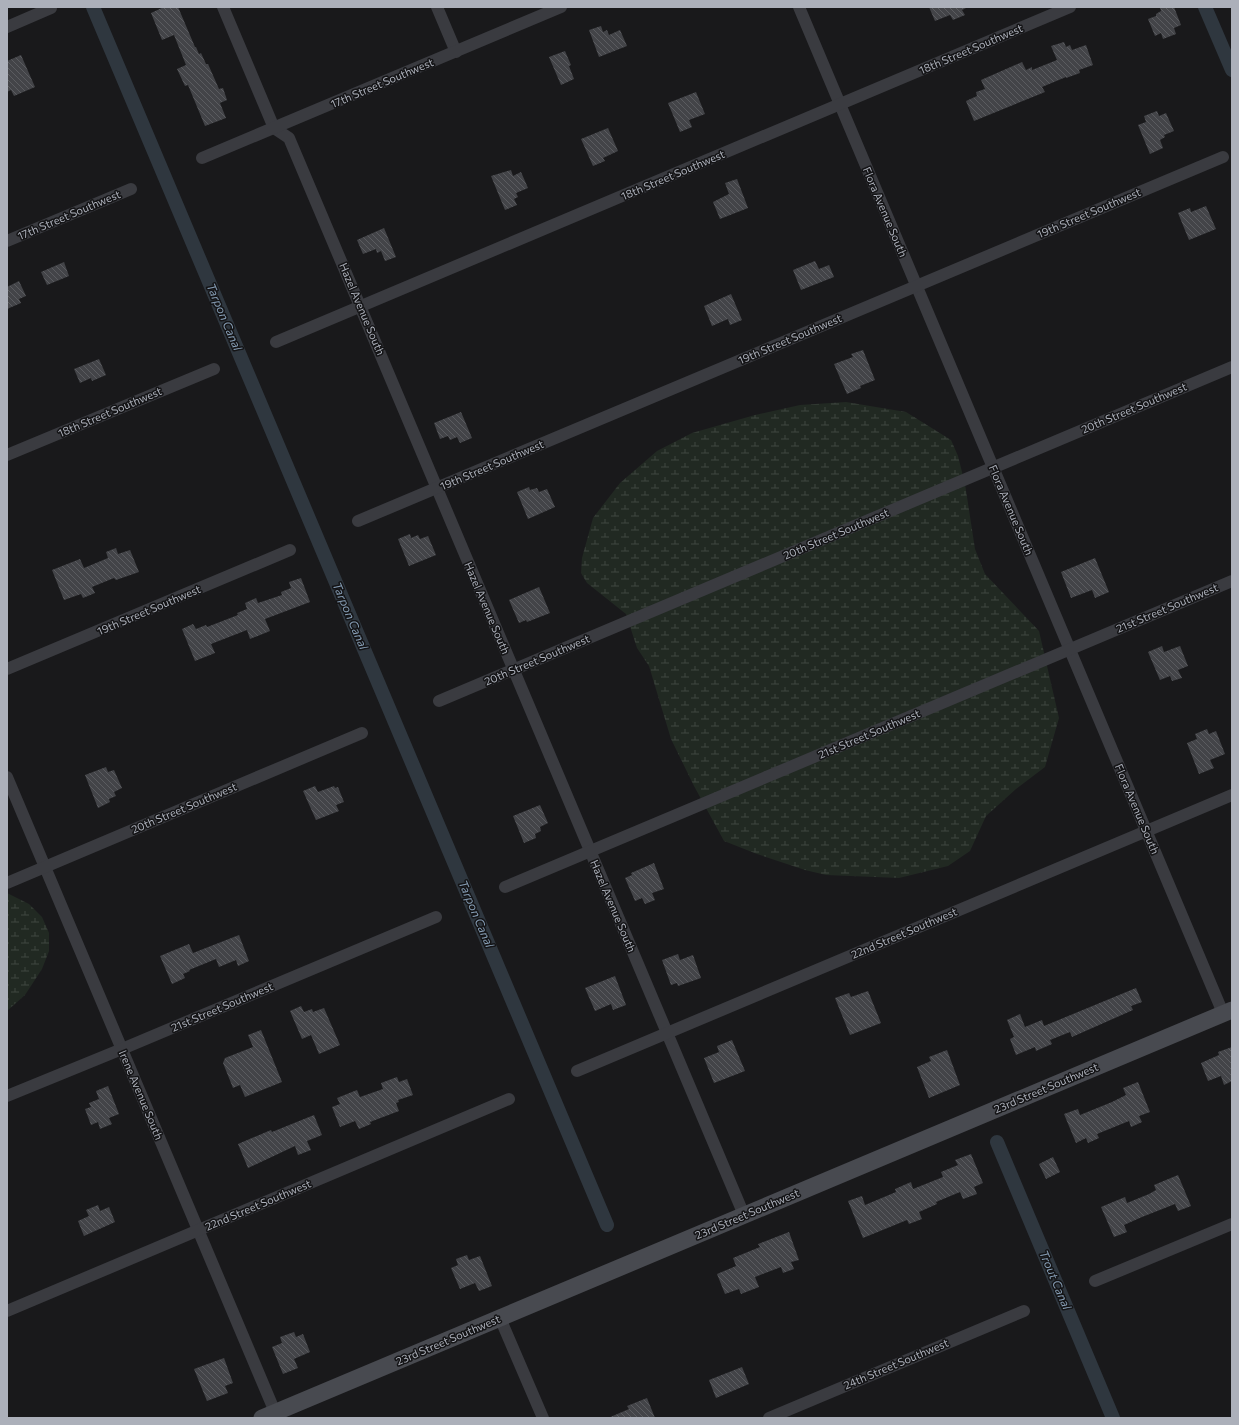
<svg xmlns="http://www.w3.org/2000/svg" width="1239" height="1425" viewBox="0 0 1239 1425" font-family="Commissioner,sans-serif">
<defs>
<pattern id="wetland-marsh" width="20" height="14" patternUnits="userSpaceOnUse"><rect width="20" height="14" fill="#212922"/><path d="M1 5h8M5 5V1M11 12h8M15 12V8" fill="none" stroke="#3f4640"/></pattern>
<pattern id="building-back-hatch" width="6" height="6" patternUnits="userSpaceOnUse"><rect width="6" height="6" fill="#434448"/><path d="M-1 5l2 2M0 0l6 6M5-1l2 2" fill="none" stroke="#5b5c60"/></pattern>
</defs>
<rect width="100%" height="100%" fill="#19191b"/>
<g fill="url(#wetland-marsh)">
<path d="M846 402 906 412 951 440 958 456 965 484 975 549 985 574 1039 631 1059 718 1045 767 1016 789 986 816 970 851 948 866 899 878 826 875 805 870 757 854 724 841 694 786 671 739 649 666 637 648 626 614 587 583 581 573 582 558 593 518 620 483 657 451 692 433 755 415 800 405Z"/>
<path d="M7 893 29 904 42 917 49 933V951L42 969 25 995 7 1011Z"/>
</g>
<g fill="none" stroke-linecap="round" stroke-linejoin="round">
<g stroke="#2f373f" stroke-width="14">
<path d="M93 7 607 1225"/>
<path d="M1205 7 1232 70"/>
<path d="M997 1142 1113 1418"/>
</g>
</g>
<g fill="url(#building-back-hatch)">
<path d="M164 7H178L195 47H196L199 54 201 53 206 64H208L219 89 223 88 227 100 220 103 226 118 205 126 188 85 185 86 177 69 186 65 174 35 162 40 151 13Z"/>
<path d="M929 7H968L962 10 965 15 953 20 950 15 935 21Z"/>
<path d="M1160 7H1174L1181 25 1174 28 1176 34 1163 39 1161 33 1155 36 1148 19 1156 16V14L1161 11Z"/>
<path d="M601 26 603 32 607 30 609 35 620 30 627 46 599 57 589 30Z"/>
<path d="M1064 42 1066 47 1070 45 1072 50 1086 45 1093 65 1079 70 1080 73 1066 78V77L1042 87 1045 92 974 121 966 101 977 96 976 92 985 89 981 80 1022 62 1026 70 1032 67V70L1057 60 1051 46Z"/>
<path d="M565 51 571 65 569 66 574 79 561 85 549 57Z"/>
<path d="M21 55 35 87 14 96 11 90 7 92V61Z"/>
<path d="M696 92 705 114 689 120 692 127 680 132 668 103Z"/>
<path d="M1157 111 1159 116 1166 113 1174 131 1164 135 1165 137 1160 140 1163 148 1150 154 1138 125 1146 122 1144 116Z"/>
<path d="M608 128 618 151 603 158 605 161 593 166 581 139Z"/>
<path d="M511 170 513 176 521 172 528 188 516 193 518 197 514 199 517 205 505 210 491 176Z"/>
<path d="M737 179 748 208 720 219 713 202 729 194 725 183Z"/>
<path d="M1206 206 1216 229 1189 240 1178 213 1190 208 1191 212Z"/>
<path d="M384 228 396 257 385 261 381 251 377 253 376 249 363 254 357 240Z"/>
<path d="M815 261 819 269 829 265 834 277 801 290 793 270Z"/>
<path d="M64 262 69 276 47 285 41 272Z"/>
<path d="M19 281 26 296 19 299 21 303 7 309V287Z"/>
<path d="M731 294 742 320 730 325 728 319 712 326 704 306Z"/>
<path d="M863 350 875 380 860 386 861 388 847 394 834 364 853 357 851 354Z"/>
<path d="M99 359 106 375 92 381 91 378 80 383 74 369Z"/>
<path d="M461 412 472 438 460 443 457 437 450 440 448 436 440 439 434 423Z"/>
<path d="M529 487 530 490 537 488 539 492 547 489 555 507 528 519 517 492Z"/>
<path d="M410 534 411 538 418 535 420 539 428 536 436 555 409 566 398 539Z"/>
<path d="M116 548 118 554 130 550 139 572 116 580 114 578 92 587 95 593 83 598 81 594 64 600 52 570 80 559 84 568 108 558 106 552Z"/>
<path d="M1095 558 1109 592 1095 598 1092 590 1071 598 1061 572Z"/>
<path d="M301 578 310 602 265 619 270 631 250 639 247 630 211 644 215 653 195 661 182 629 193 624 196 629 206 625 207 627 238 615 237 613 247 609 245 603 256 598 258 603 282 595 281 592 291 588 289 582Z"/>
<path d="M539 587 550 613 527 622 526 620 519 623 509 600Z"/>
<path d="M1162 646 1164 652 1180 646 1188 666 1178 670 1182 678 1172 681 1170 676 1160 680 1148 652Z"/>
<path d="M1207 729 1209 734 1216 731 1225 754 1210 760 1214 768 1199 774 1187 743 1197 739 1195 734Z"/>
<path d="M106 767 108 772 114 770 122 788 114 792 116 796 109 799 110 802 98 808 85 775Z"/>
<path d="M315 786 318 792 334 786 335 788 338 787 344 802 336 805 339 811 316 820 303 791Z"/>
<path d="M540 805 548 823 540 827 541 831 535 834 536 838 524 843 513 816Z"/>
<path d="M654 863 664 889 652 893 655 900 645 904 642 898 635 901 625 878 632 875 631 873Z"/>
<path d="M239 935 249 961 238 966 236 960 219 967 216 959 189 970 190 971 183 974 185 978 172 984 160 956 189 944 193 953Z"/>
<path d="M678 954 680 960 693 955 701 978 678 986 677 983 671 985 662 960Z"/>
<path d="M615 976 626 1005 613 1010 611 1004 595 1011 585 988Z"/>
<path d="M1136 988 1142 1002 1131 1006 1133 1010 1072 1037 1070 1032 1050 1040 1052 1044 1036 1051 1035 1047 1016 1055 1010 1039 1014 1037 1007 1020 1020 1014 1025 1027 1042 1020 1044 1026Z"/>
<path d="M868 991 881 1023 850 1035 835 998 849 993 851 997Z"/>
<path d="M301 1006 304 1012 312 1009 313 1012 324 1008 340 1045 319 1054 311 1035 302 1039 290 1011Z"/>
<path d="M261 1030 282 1082 245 1097 240 1085 233 1088 223 1063 225 1058 253 1047 248 1035Z"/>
<path d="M732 1040 745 1071 714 1083 704 1058 719 1052 717 1046Z"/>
<path d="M1232 1047V1081L1224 1085 1221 1076 1208 1081 1201 1063 1219 1055 1218 1052Z"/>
<path d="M947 1050 960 1085 929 1098 917 1067 931 1061 929 1057Z"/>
<path d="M397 1077 399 1082 407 1079 413 1095 398 1100 399 1102 396 1103 399 1111 370 1122 371 1124 359 1129 355 1121 340 1127 332 1107 340 1104 337 1098 357 1090 360 1097 383 1089 381 1083Z"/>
<path d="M1138 1082 1150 1112 1139 1116 1142 1122 1131 1127 1129 1121 1097 1134 1099 1138 1088 1143 1086 1138 1076 1143 1064 1114 1078 1109 1080 1115 1112 1102 1126 1095 1123 1088Z"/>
<path d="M108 1086 119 1114 109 1118 112 1124 100 1129 98 1122 91 1125 85 1109 91 1107 89 1103 99 1099 96 1091Z"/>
<path d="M314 1115 322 1135 307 1141 311 1150 298 1155 295 1146 248 1168 238 1144 271 1130 272 1132Z"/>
<path d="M971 1154 983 1183 974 1187 977 1194 963 1199 960 1192 936 1202 937 1204 919 1212 922 1219 909 1224 907 1220 863 1238 848 1201 862 1196 865 1205 896 1192 895 1189 911 1182 913 1189 943 1177 941 1172 958 1165 955 1160Z"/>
<path d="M1053 1157 1060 1172 1046 1179 1039 1164Z"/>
<path d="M1178 1175 1191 1206 1178 1211 1175 1204 1142 1217 1124 1225 1127 1232 1114 1237 1101 1207 1125 1197 1127 1203 1149 1194 1156 1190 1154 1185Z"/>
<path d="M98 1205 100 1211 109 1207 115 1222 84 1236 78 1221 89 1216 86 1210Z"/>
<path d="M789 1232 799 1260 791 1262 794 1269 783 1273 781 1267 755 1277 759 1287 741 1294 739 1289 725 1294 717 1274 736 1266 733 1258 760 1247 758 1244Z"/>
<path d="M467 1255 469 1260 480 1256 492 1286 479 1291 475 1283 460 1289 451 1268 458 1265 456 1259Z"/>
<path d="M294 1332 296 1337 303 1334 310 1352 294 1359 298 1368 283 1374 272 1347 282 1343 280 1337Z"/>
<path d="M224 1358 233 1383 225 1386 228 1393 207 1401 194 1369Z"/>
<path d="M742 1367 749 1384 716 1398 709 1380Z"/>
<path d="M647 1398 655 1418H608L629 1409 627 1406Z"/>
</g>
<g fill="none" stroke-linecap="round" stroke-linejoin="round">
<g stroke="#3a3b40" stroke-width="12">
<path d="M223 7 274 128 289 138 744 1215"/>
<path d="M437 7 456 52"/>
<path d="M799 7 1223 1013"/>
<path d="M7 27 51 8"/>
<path d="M202 158 561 7"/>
<path d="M7 241 131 189"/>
<path d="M276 342 1070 7"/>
<path d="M7 455 214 369"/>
<path d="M358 521 1223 157"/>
<path d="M7 669 290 550"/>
<path d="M439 701 1232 367"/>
<path d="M7 777 275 1412"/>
<path d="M7 883 362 733"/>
<path d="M505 887 1232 581"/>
<path d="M577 1071 1232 795"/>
<path d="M7 1096 122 1049 436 917"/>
<path d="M1095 1281 1232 1224"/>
<path d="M7 1311 509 1099"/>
<path d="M500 1318 543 1418"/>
<path d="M769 1418 1024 1311"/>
</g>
<path stroke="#484a50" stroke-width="17" d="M262 1418 1232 1010"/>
</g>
<g text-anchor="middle" stroke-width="3" stroke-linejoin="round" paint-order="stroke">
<g font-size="11" fill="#acb0ba" stroke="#141416">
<text transform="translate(971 49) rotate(-23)" y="4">18th Street Southwest</text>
<text transform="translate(382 83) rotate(-23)" y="4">17th Street Southwest</text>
<text transform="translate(673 175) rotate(-23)" y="4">18th Street Southwest</text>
<text transform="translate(885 212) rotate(67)" y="4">Flora Avenue South</text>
<text transform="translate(1089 213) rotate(-23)" y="4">19th Street Southwest</text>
<text transform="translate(69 215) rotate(-23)" y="4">17th Street Southwest</text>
<text transform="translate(362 309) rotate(67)" y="4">Hazel Avenue South</text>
<text transform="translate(790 339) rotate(-23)" y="4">19th Street Southwest</text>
<text transform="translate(1134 408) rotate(-23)" y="4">20th Street Southwest</text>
<text transform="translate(110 412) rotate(-23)" y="4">18th Street Southwest</text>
<text transform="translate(492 465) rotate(-23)" y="4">19th Street Southwest</text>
<text transform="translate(1011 510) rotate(67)" y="4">Flora Avenue South</text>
<text transform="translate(836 534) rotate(-23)" y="4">20th Street Southwest</text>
<text transform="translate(487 608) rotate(67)" y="4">Hazel Avenue South</text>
<text transform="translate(1167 608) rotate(-23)" y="4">21st Street Southwest</text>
<text transform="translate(149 610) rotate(-23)" y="4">19th Street Southwest</text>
<text transform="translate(537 660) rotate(-23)" y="4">20th Street Southwest</text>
<text transform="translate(869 734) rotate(-23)" y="4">21st Street Southwest</text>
<text transform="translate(184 808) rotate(-23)" y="4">20th Street Southwest</text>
<text transform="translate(1137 809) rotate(67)" y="4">Flora Avenue South</text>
<text transform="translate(613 906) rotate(67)" y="4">Hazel Avenue South</text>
<text transform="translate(904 933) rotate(-23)" y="4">22nd Street Southwest</text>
<text transform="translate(222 1007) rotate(-23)" y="4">21st Street Southwest</text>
<text transform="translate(1046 1088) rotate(-23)" y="4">23rd Street Southwest</text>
<text transform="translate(141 1095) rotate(67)" y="4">Irene Avenue South</text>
<text transform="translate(258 1205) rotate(-23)" y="4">22nd Street Southwest</text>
<text transform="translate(747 1214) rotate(-23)" y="4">23rd Street Southwest</text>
<text transform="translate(448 1340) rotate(-23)" y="4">23rd Street Southwest</text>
<text transform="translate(896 1364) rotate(-23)" y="4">24th Street Southwest</text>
</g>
<g font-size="12" font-style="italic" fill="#859cb3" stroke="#141416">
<text transform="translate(224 317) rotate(67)" y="4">Tarpon Canal</text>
<text transform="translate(350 616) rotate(67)" y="4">Tarpon Canal</text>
<text transform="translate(476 914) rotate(67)" y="4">Tarpon Canal</text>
<text transform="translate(1055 1280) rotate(67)" y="4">Trout Canal</text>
</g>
</g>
<rect width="1239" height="1425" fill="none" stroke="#acb0ba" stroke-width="16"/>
</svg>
